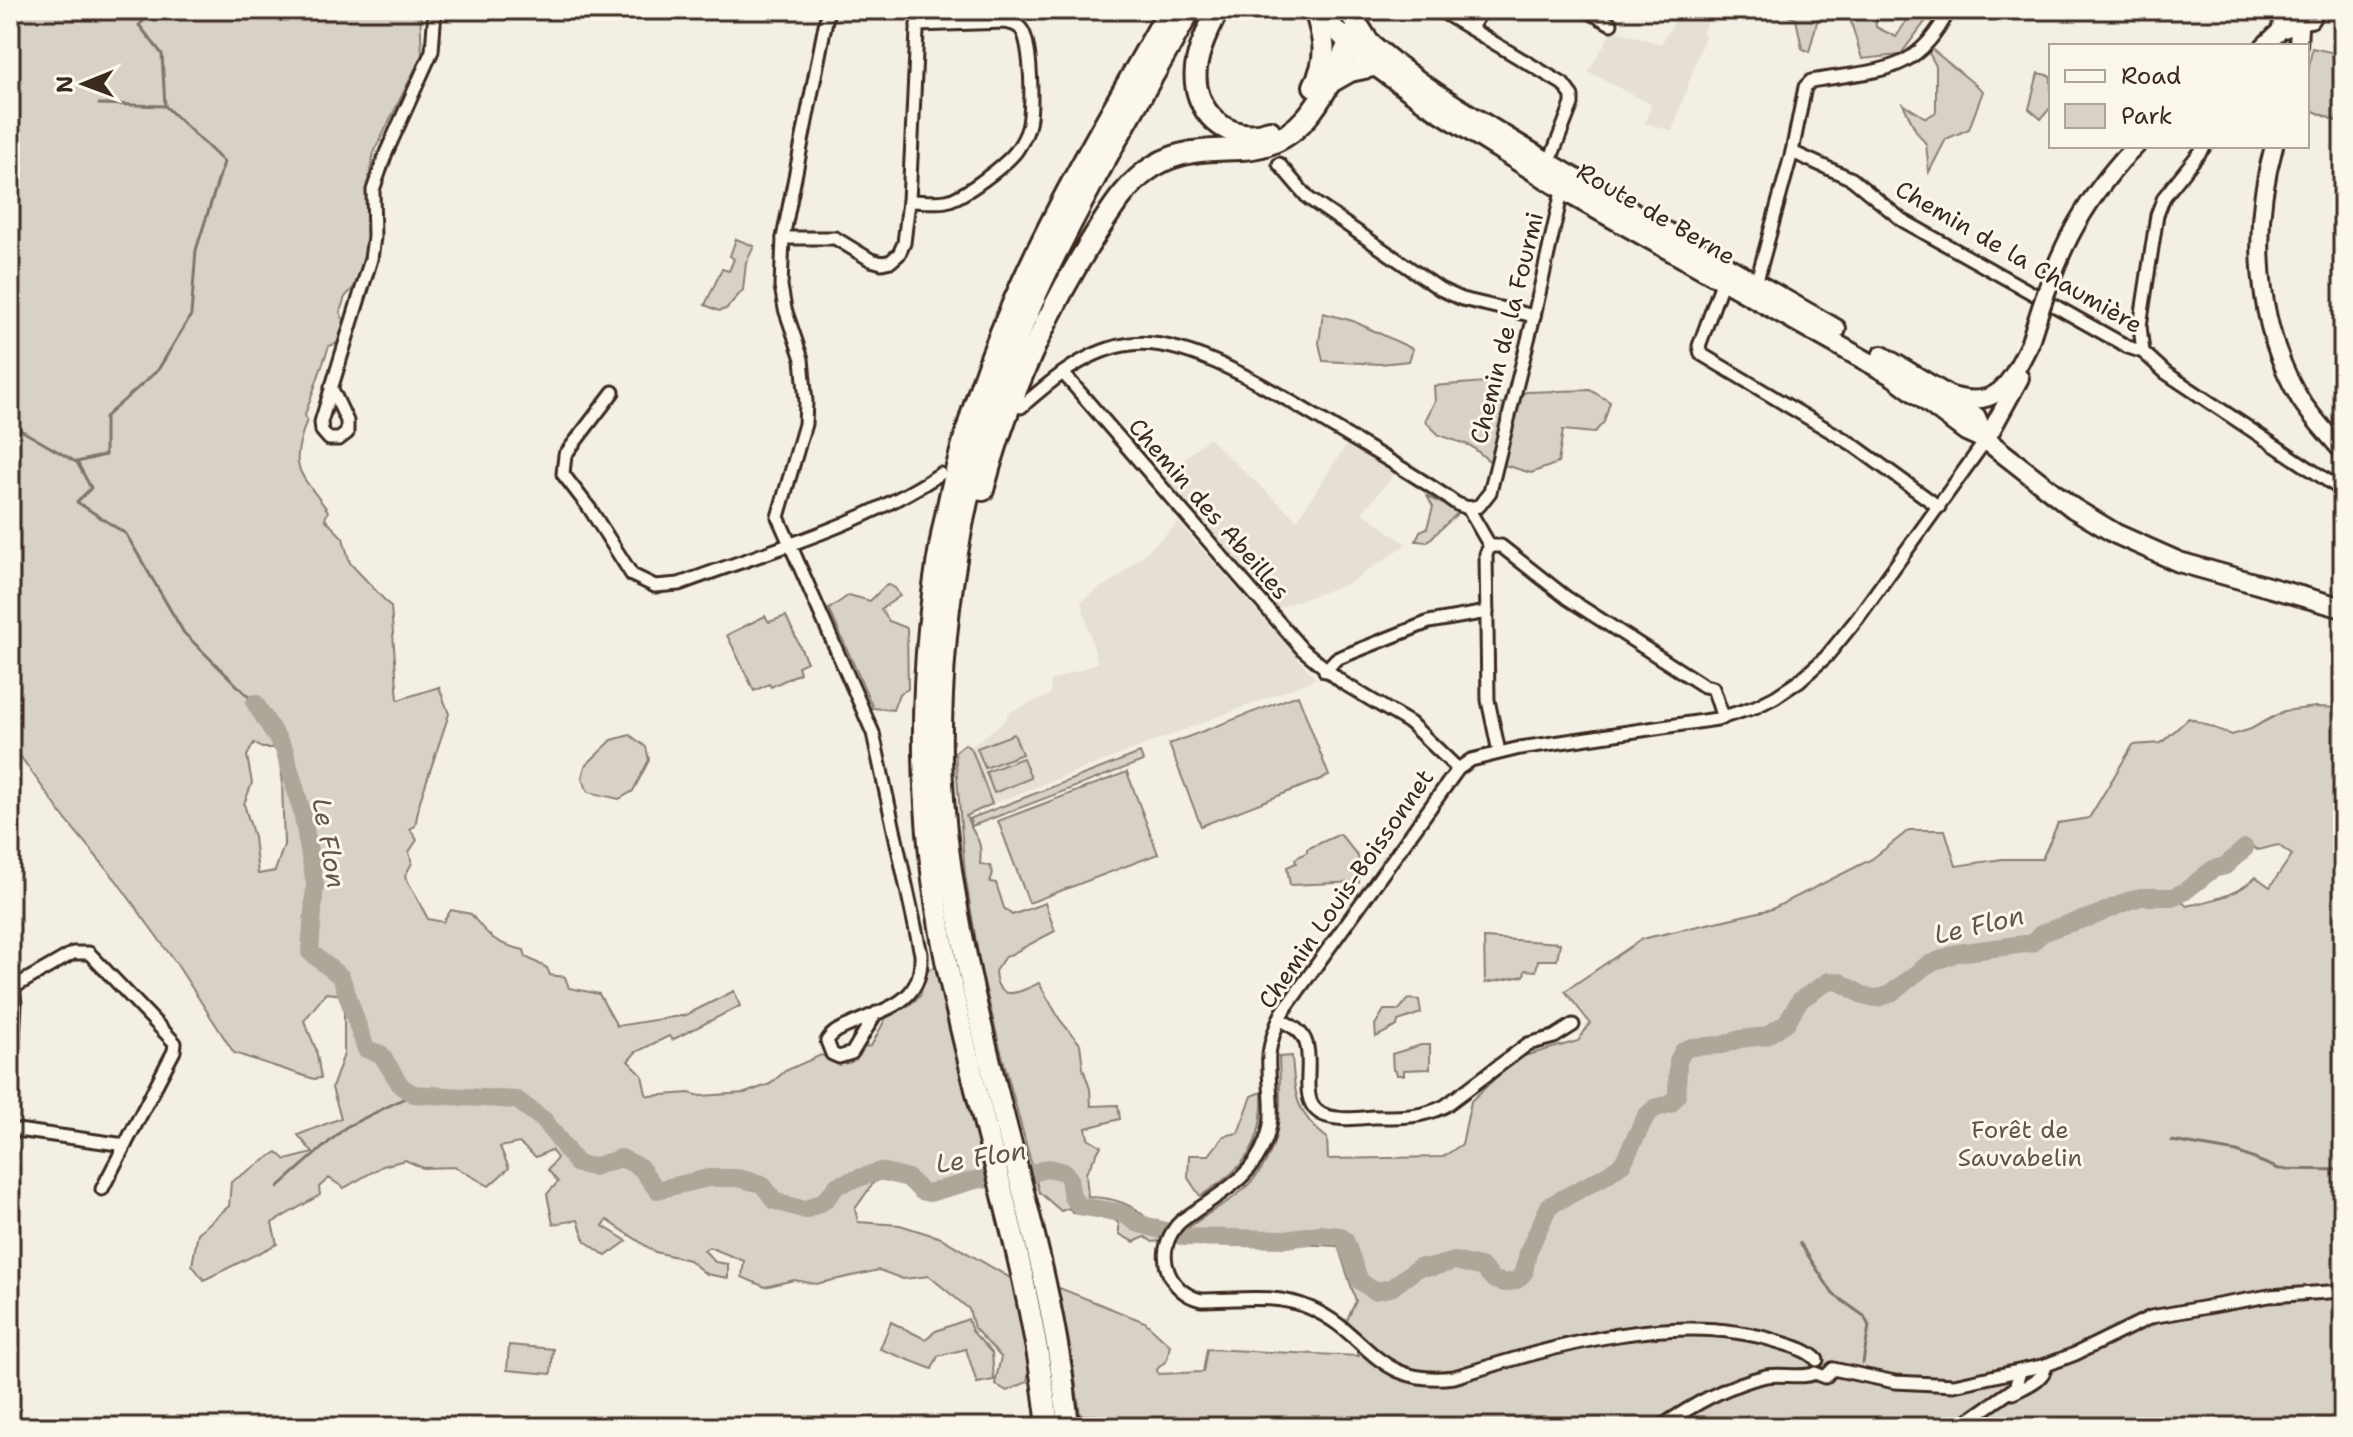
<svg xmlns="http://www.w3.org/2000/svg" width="2353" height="1437" viewBox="0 0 2353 1437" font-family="'Shantell Sans',sans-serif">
<rect width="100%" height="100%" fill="#f3efe4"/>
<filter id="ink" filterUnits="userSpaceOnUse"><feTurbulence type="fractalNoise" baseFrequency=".0125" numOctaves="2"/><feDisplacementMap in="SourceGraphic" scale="16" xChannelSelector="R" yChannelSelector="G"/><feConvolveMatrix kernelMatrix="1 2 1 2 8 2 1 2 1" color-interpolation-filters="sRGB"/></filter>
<g filter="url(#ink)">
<g fill="#e5dfd4">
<path d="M1682 10H1714L1702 33 1705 35 1672 131 1645 123 1651 104 1588 72 1613 30 1661 44Z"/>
<path d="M1208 438 1297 520 1349 441 1398 471 1362 512 1406 544 1352 582 1275 609 1163 478Z"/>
<path d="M1179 523 1316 679 992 804 972 746 1007 719V713L1050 695 1051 681 1098 663 1081 601 1118 577Z"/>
</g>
<g fill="#d8d1c6" stroke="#8a7e72" stroke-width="2" fill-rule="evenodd">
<path d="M10 10H420L422 55 374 152 367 187V250L356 285 345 297 340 312 344 321 338 343 329 346 305 415 307 420C288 471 299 470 328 511L325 519 343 538 350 563 391 607 398 700 439 687 449 714 420 801 415 826 410 829 417 840 409 852 412 863 405 876 428 919 443 922 451 910 471 914C488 936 495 944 524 950L526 957 547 968 550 975 565 977 569 988 599 994 617 1026 686 1015 734 991 740 1006 672 1040 669 1036 636 1052 628 1061 642 1075 646 1094 649 1096 689 1093 701 1096 745 1093 770 1084 785 1071 821 1055 839 1065 851 1062 861 1047 871 1046 887 1016 907 1007 920 996 928 969 937 967 989 1184 951 1194 893 1175 874 1182 855 1209 858 1222 900 1225 941 1238 1012 1279 1029 1370 1027 1382 1007 1391 995 1384 1001 1357 974 1328 969 1309 929 1276 903 1279 879 1270 816 1284 794 1280 765 1287 742 1277 744 1261 709 1247 704 1250 715 1262 728 1264V1278L706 1274 689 1260 655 1252 607 1220 603 1226 627 1241 606 1256 585 1241 578 1220 553 1224 547 1194 558 1182 548 1170 557 1158 551 1150 536 1157 519 1143 500 1147 509 1168 489 1186 455 1167 423 1168 405 1160 383 1166 344 1188 329 1178 319 1187 320 1195 272 1223 277 1244 204 1280 192 1265 198 1233 229 1206 231 1182 277 1152 286 1160 313 1153 298 1135 341 1118 332 1088 344 1054V995L326 993 304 1021 316 1049 321 1078 314 1079 234 1053 176 963 116 880 66 820 10 742ZM254 743 262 748H281L284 845 275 871 258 874 254 837 244 804 252 783 247 756Z"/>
<path d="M1772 10H1815L1819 14 1809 52 1802 48 1796 19Z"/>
<path d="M1862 10H1875L1876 27 1896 37 1913 10H1934L1900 55 1862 59 1851 22Z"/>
<path d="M1929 47 1983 91 1969 129 1946 139 1929 172 1926 144 1916 131 1903 104 1926 118 1936 112V66L1929 53Z"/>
<path d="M2312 48 2331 52C2341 81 2345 91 2336 121L2307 108V79Z"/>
<path d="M2038 73 2051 76V107L2041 119 2029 109Z"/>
<path d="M736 239 754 246 746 263 743 290 726 309 719 311 705 305 722 269 729 271 734 259 730 256Z"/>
<path d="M1323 313 1353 321 1413 349 1409 361 1380 364 1323 361 1319 343Z"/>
<path d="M1498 381 1497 406 1526 392 1590 390 1610 402 1604 422 1594 433 1563 430 1558 463 1531 473 1488 460 1471 446 1439 435 1425 421 1435 401 1434 386Z"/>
<path d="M1427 496 1459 512 1427 542 1416 541 1420 531 1427 528 1433 507Z"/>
<path d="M887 584 895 588 900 596 881 609 889 621 907 628 908 689 899 694 893 710 873 708 829 609 849 595 870 601Z"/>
<path d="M765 616 769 622 786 616 807 662 798 666 800 673 771 687 769 684 754 691 727 635Z"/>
<path d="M1298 695 1329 776 1201 826 1169 744Z"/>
<path d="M2316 707 2343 708V1427H1095V1415H1080L1071 1352 1057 1287 1145 1322 1170 1345 1167 1360 1157 1369 1158 1374 1203 1372 1207 1349 1359 1356 1347 1320 1356 1301 1338 1246 1221 1240 1192 1243 1181 1240 1179 1236C1195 1220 1216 1210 1234 1197 1285 1159 1281 1113 1279 1057L1292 1056C1295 1095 1295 1113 1327 1138L1328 1159 1443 1157 1462 1144 1471 1101 1517 1058 1578 1041 1590 1023 1565 991 1642 939 1772 909 1872 859 1909 830H1945L1956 866 2002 859H2042L2058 823 2089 818 2133 745 2161 743 2189 718 2232 735 2251 729 2284 711ZM2242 842 2258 850 2278 845 2292 855 2270 887 2256 877C2237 896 2212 900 2187 906L2179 900C2182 881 2200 873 2216 864 2225 859 2234 849 2242 842Z"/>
<path d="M1014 734 1022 754 985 768 977 748Z"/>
<path d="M630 735 646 747 649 760 633 791 619 799 588 792 582 778 585 766 612 740Z"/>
<path d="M965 744 972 750 992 804 966 816C974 839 983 836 980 864L990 866 993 873 990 882 996 883 1004 908 1012 915 1045 903 1055 931 1004 958 995 971C997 1004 1018 993 1039 983L1060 1020 1080 1044 1083 1068 1090 1089 1091 1106 1118 1105 1120 1119 1086 1128 1088 1138 1101 1146 1086 1173 1088 1197C1110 1197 1133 1203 1149 1221 1155 1228 1152 1230 1161 1235L1160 1241 1153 1242 1145 1237 1134 1242 1119 1234V1224L1111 1216 1072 1213 1069 1208 1061 1211 1039 1192 998 1040 979 961 965 874 955 752Z"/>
<path d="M1140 753 1143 761 972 826 969 819Z"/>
<path d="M1023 758 1031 778 994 793 986 772Z"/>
<path d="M1127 772 1158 854 1029 903 998 821Z"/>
<path d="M1340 834 1358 856 1359 882 1290 885 1287 867 1296 863 1295 859 1307 852V849Z"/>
<path d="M1484 938 1560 943 1557 960H1538L1536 971 1525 970 1524 976 1485 983Z"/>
<path d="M1408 999 1419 1000 1421 1013 1398 1021 1397 1026 1376 1037 1375 1025 1384 1010H1399Z"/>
<path d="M1421 1045H1430V1069L1404 1070V1075H1397L1396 1071 1393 1070 1392 1054Z"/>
<path d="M1262 1092C1264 1145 1245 1169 1200 1196L1188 1178 1189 1155H1209L1224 1136 1238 1133 1252 1096Z"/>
<path d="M968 1319 972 1331 992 1353 994 1380 977 1383 966 1349 938 1356 932 1369 880 1349 891 1322 925 1339 936 1331Z"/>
<path d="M509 1345 553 1349 551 1374 507 1370Z"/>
</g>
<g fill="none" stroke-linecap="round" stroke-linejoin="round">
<g stroke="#817468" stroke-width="3">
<path d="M155 10 139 25 162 54 165 106 224 162 196 250 191 315 158 370 105 417V455L77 462 91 488 77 502 126 534 184 633 255 703"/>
<path d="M99 104 165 106"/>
<path d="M10 424 76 462"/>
<path d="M2172 1141 2237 1152 2279 1169 2343 1170"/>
<path d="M278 1187 346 1127 413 1094"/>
<path d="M1800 1243 1833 1294 1864 1316 1869 1326 1863 1363"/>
</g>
<path stroke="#afa69a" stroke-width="18" d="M255 703 284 749 302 812 315 884 310 952 341 977 366 1049 381 1054 401 1086 413 1094 517 1100 545 1121 577 1164 593 1167 621 1158 640 1167 657 1190 708 1178H737L762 1184 775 1201 805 1210 824 1201 838 1185 880 1171 908 1178 921 1191 929 1193 979 1179 1010 1181 1048 1168 1064 1172 1069 1178 1072 1197 1079 1206 1122 1213 1137 1223 1185 1237 1285 1239 1321 1234 1340 1236 1345 1240 1360 1281 1374 1291 1391 1288 1419 1267H1433L1455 1261 1483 1268 1494 1280 1505 1283 1517 1280 1524 1273 1528 1252 1549 1206 1605 1176 1623 1163 1646 1116 1655 1108 1670 1104 1677 1096 1678 1061 1683 1051 1691 1047 1722 1045 1740 1039 1766 1036 1786 1023 1800 1000 1829 981 1840 982 1866 997 1878 998 1890 994 1927 965 1957 953 2032 943 2041 934 2058 927 2094 916 2128 901 2141 897H2172L2184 892 2213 869 2225 866 2245 848"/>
<defs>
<g id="street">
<path d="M828 10 783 238 781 286 785 309 802 359 806 402 805 424 778 517 873 733 921 954C923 1002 889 1007 852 1024 841 1029 833 1031 827 1041L832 1054 839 1057 852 1053 876 1013"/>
<path d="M1439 10 1563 84 1572 96V104L1547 168"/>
<path d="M1586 10 1611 24"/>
<path d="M2300 23 2312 21 2319 10"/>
<path d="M1471 28 1482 10"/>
<path d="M2205 146 2164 197 2157 215 2140 326 2143 352 2166 373 2343 491"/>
<path d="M1792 152 1852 179 1902 220 2128 347 2143 352"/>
<path d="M1279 164 1308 198 1440 289 1462 299 1534 316"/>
<path d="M909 201C921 201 935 203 946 201 963 198 1007 164 1017 150 1021 144 1026 135 1028 128 1033 112 1032 41 1021 29 1017 24 1011 23 1005 22L917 25"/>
<path d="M783 238H835L871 260 882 263 891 261 899 254 904 243 909 201 918 10"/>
<path d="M1723 280 1699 346 1701 354 1852 444 1939 507"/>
<path d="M1756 284 1792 152 1805 87 1811 81C1877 69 1916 77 1949 10"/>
<path d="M1063 373 1302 649 1343 683 1410 723 1458 769"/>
<path d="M331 387 347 421V433L339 439H329L322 431 321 422 371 259 374 237 373 190 386 153 432 51 435 10"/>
<path d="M613 392 565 455 563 474 590 509 632 575 655 586 679 584C765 552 863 525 940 474"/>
<path d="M1021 407C1053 379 1088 349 1131 344 1194 336 1294 404 1348 436 1385 458 1422 479 1457 504L1468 508 1479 506 1490 492 1534 316 1563 187"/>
<path d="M1468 508 1490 546"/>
<path d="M1490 546H1501L1567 598 1704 686 1713 688 1723 718"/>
<path d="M1490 546 1486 554 1488 700 1499 752"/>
<path d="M1325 671 1336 659 1429 622 1487 612"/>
<path d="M10 956 15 1004 10 1094"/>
<path d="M14 987 73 953H89L175 1043 174 1051 102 1189"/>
<path d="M1279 1019C1290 1025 1302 1030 1306 1043 1315 1069 1292 1114 1337 1118 1348 1120 1361 1118 1373 1117 1399 1117 1422 1118 1445 1106L1528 1044 1554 1037 1573 1025"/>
<path d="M10 1129 125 1145"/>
<path d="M1817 1360C1808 1350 1792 1346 1779 1342 1677 1308 1552 1347 1454 1377 1375 1387 1371 1335 1310 1308 1275 1293 1238 1300 1201 1300 1169 1292 1154 1256 1175 1228 1179 1221 1187 1217 1194 1212 1224 1191 1253 1176 1266 1140 1277 1111 1267 1083 1269 1054 1271 1039 1276 1026 1282 1013L1458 769 1471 760 1520 748 1717 719 1755 707 1775 697 1799 681 1826 657 1857 619 1986 440"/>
<path d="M1833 1369 1895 1382 1954 1385 2046 1365 2075 1354 2151 1317 2269 1296 2343 1291"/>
<path d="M2013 1393C2026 1386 2044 1380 2046 1365"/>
<path d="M1660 1427C1693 1405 1727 1385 1766 1376 1781 1373 1804 1379 1815 1373L1825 1377 1833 1369"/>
<path d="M1959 1427 2015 1388 2020 1372"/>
</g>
<g id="secondary">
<path d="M2281 30 2283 10"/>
<path d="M2264 46 2281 30 2300 23"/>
<path d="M2298 46 2300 10"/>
<path d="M2274 146C2251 228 2255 324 2300 399 2312 418 2329 435 2343 452"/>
<path d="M2123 159 2136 146"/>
<path d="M1952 396C1999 410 2010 382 2029 345"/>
<path d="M1986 440 2020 378"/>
</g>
<g id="primary">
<path d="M1317 10 1359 54 1429 105 1575 197 1893 376 1966 431 1986 440 2073 508 2116 534 2179 562 2343 608"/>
<path d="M1356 30C1410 81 1473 117 1536 155 1635 215 1735 271 1836 329"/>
<path d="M1882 356 1947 395 1976 417 1986 440"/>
</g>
<g id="highway">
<path d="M1218 10C1209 28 1199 47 1196 68 1191 111 1228 146 1270 131"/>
<path d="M1348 10 1367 40"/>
<path d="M1329 83 1350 71 1373 66"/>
<path d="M1314 86C1329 58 1324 39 1315 10"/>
<path d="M983 490C1007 400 1046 313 1095 235 1111 210 1128 182 1154 166 1182 149 1210 150 1242 149 1309 147 1330 80 1356 29"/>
<path d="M1048 1427C1031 1266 976 1113 945 955 903 737 923 510 1012 306 1056 203 1115 107 1169 10"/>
<path d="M1068 1427C1054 1273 1001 1127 970 976 953 894 939 809 941 725 944 575 975 427 1037 292 1082 195 1138 103 1190 10"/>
</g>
</defs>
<use href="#street" stroke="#3b2a1e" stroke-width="17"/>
<use href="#secondary" stroke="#3b2a1e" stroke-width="22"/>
<use href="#primary" stroke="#3b2a1e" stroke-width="24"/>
<use href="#highway" stroke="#3b2a1e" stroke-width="26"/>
<use href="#street" stroke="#fbf7ec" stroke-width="11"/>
<use href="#secondary" stroke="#fbf7ec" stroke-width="16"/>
<use href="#primary" stroke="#fbf7ec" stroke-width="18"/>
<use href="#highway" stroke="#fbf7ec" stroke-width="20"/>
<defs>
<path id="secondary-bridge" d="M2029 345C2053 268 2069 221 2123 159"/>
</defs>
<use href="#secondary-bridge" stroke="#3b2a1e" stroke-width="22" stroke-linecap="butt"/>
<use href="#secondary-bridge" stroke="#fbf7ec" stroke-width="16"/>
</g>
</g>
<g text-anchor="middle" stroke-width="6" stroke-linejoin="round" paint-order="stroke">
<g font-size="24" fill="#3b2a1e" stroke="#fbf7ec">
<text transform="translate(1656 214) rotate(30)" y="8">Route de Berne</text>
<text transform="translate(2019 257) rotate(30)" y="8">Chemin de la Chaumière</text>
<text transform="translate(1507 328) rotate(-76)" y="8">Chemin de la Fourmi</text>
<text transform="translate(1209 509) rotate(49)" y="8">Chemin des Abeilles</text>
<text transform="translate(1346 889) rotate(-55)" y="8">Chemin Louis-Boissonnet</text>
</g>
<g font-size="24" fill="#625448" stroke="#fbf7ec">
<text x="2020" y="1138">Forêt de<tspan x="2020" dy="28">Sauvabelin</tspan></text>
</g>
<g font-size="26" font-style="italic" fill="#645549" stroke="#fbf7ec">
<text transform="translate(329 843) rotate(80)" y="9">Le Flon</text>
<text transform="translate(1979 925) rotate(-13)" y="9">Le Flon</text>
<text transform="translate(981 1157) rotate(-9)" y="9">Le Flon</text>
</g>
</g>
<rect width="2353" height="1437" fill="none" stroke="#fbf7ec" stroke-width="40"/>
<rect x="20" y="20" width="2313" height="1397" fill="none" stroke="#3b2a1e" stroke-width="3" filter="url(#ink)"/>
<rect x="2049" y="44" width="260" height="104" fill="#fbf7ec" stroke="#aea59a" stroke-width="2"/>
<rect x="2065" y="70" width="40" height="12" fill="#fbf7ec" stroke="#aea59a" stroke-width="2"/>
<text x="2121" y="84" font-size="24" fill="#3b2a1e">Road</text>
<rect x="2065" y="104" width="40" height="24" fill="#d8d1c6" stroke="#aea59a" stroke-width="2"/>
<text x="2121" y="124" font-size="24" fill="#3b2a1e">Park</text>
<g transform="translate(84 84) rotate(269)" stroke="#fbf7ec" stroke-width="6" paint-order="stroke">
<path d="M0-6L14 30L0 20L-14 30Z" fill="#3b2a1e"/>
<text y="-12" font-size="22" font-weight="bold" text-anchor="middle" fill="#3b2a1e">N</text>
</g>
</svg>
